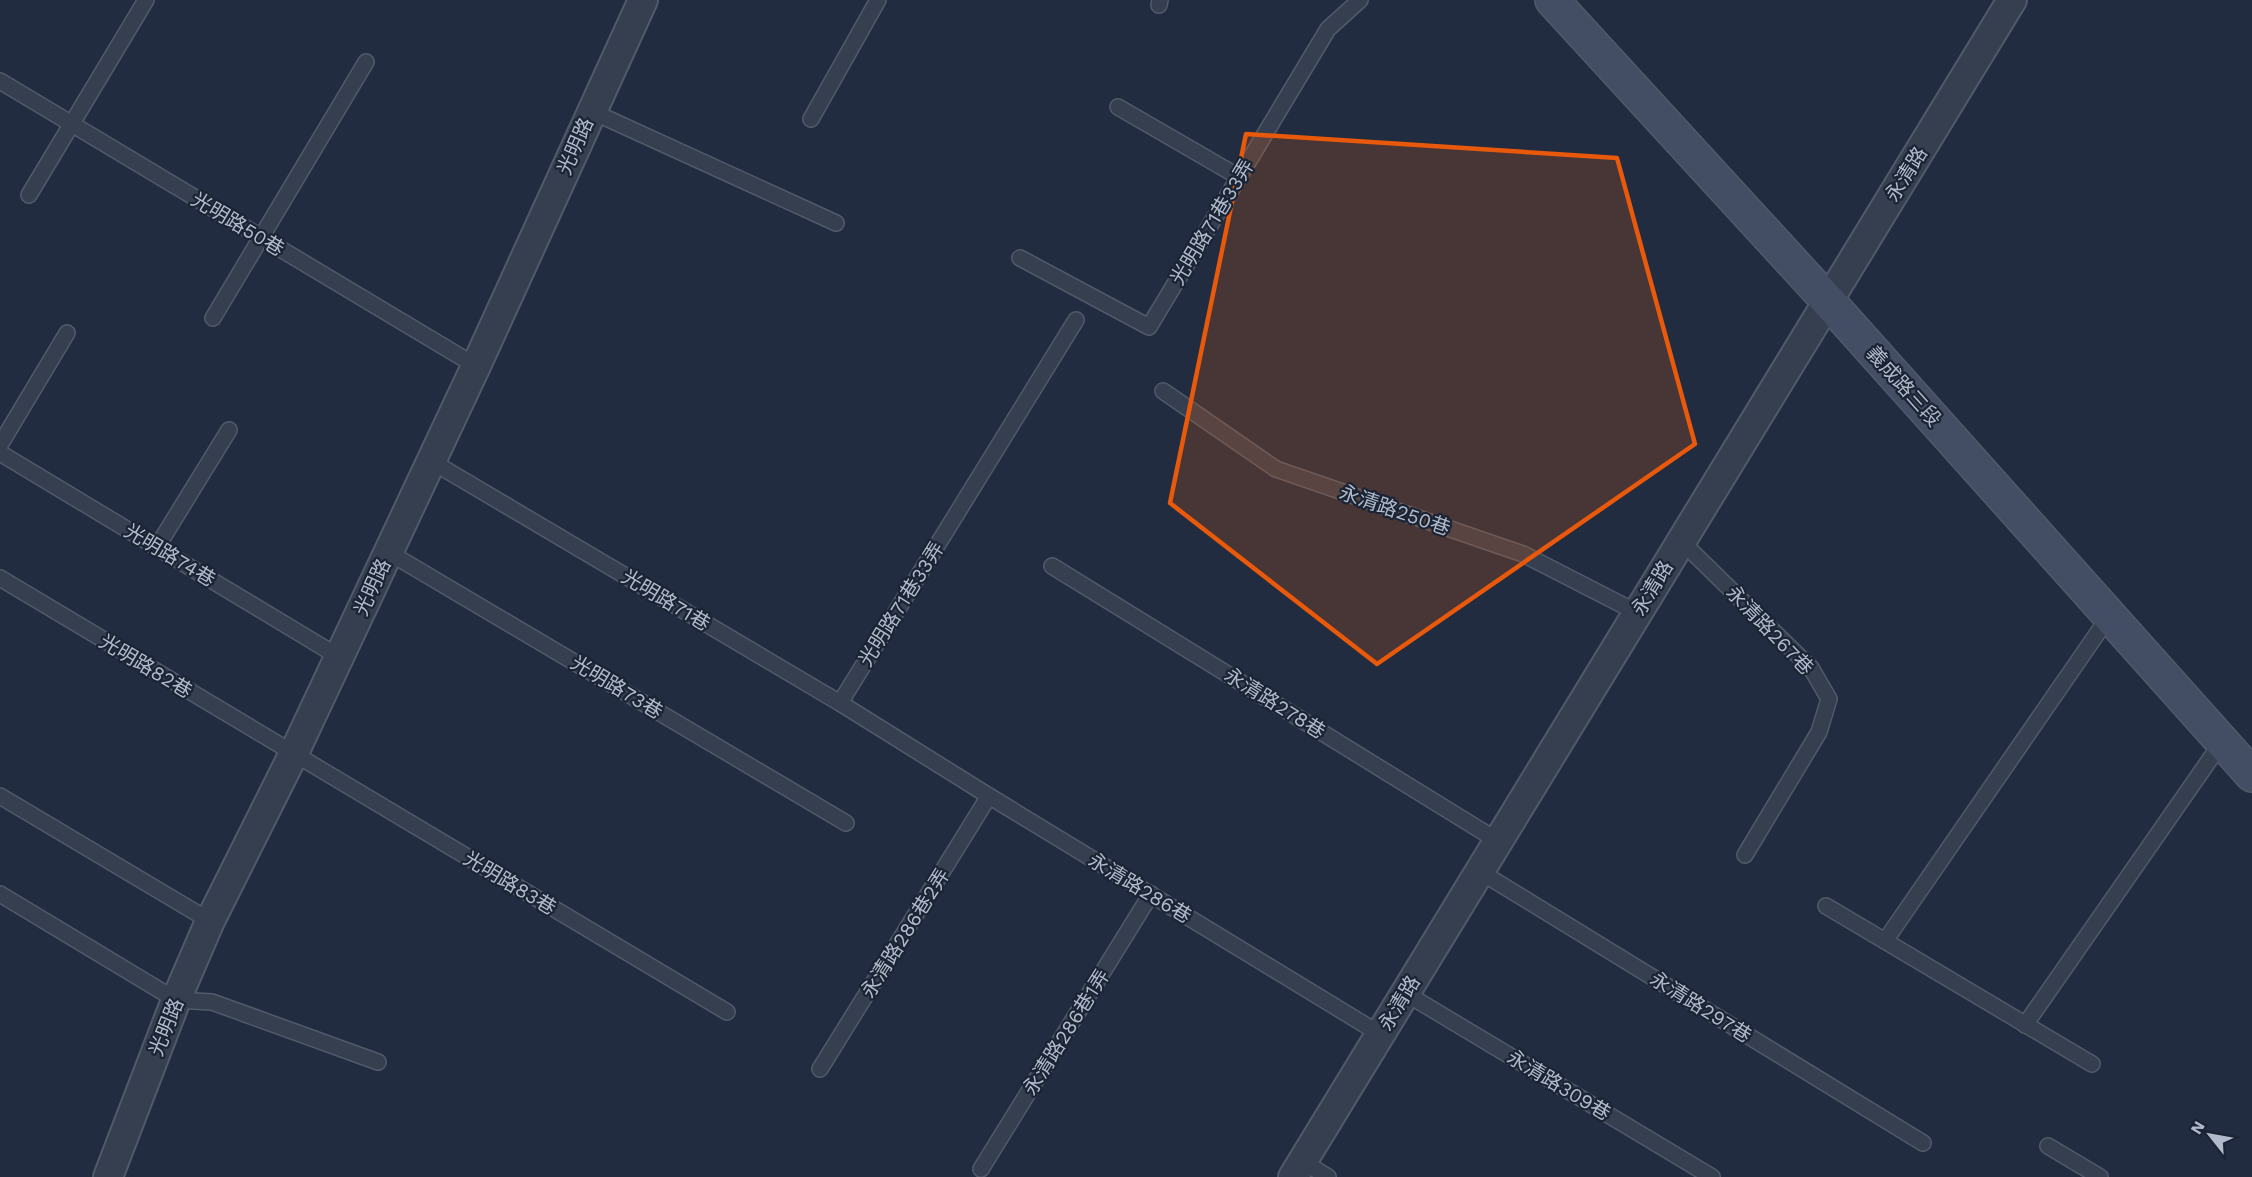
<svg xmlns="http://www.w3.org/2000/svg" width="2252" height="1177" viewBox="0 0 2252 1177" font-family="'Work Sans','Noto Sans TC',sans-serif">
<rect width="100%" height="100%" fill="#212c40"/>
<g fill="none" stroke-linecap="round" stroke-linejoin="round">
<defs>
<g id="lane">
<path d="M1159 5 1160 0"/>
<path d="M0 81 476 366"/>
<path d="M1118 107 1239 177"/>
<path d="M591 111 836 223"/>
<path d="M811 119 878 0"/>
<path d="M29 195 146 0"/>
<path d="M1020 258 1149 327 1328 29 1360 0"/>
<path d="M213 318 366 62"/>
<path d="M1163 391 1276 469 1523 554 1638 613"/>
<path d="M0 445 67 333"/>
<path d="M0 453 339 657"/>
<path d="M431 461 840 703 989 796 1380 1034"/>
<path d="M1681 541 1811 668 1829 699 1819 732 1745 855"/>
<path d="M157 547 229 430"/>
<path d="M388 552 846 823"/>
<path d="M1052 566 1498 841"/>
<path d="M0 578 727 1012"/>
<path d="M840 703 1076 320"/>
<path d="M0 796 210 921"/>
<path d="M1479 871 1923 1143"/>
<path d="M0 894 176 1000 212 1002 378 1062"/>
<path d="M1826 906 2092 1064"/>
<path d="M1885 941 2110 615"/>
<path d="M1405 993 1712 1177"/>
<path d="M2025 1025 2222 742"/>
<path d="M820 1069 989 796"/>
<path d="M2048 1146 2100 1177"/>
<path d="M1302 1161 1328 1177"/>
<path d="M981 1169 1151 894"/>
</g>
<g id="street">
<path d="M108 1177 176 1000 210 921 293 755 476 366 643 0"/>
<path d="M1293 1177 2012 0"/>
</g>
<path id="secondary" d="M1552 0 1828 301 2252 775"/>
</defs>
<use href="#lane" stroke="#515a6a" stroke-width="18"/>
<use href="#street" stroke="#515a6a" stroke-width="32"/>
<use href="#secondary" stroke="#515a6a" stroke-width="36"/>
<use href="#lane" stroke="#363f4f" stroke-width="15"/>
<use href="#street" stroke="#363f4f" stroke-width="28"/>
<use href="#secondary" stroke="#434d63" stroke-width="33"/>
</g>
<path fill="#e8590c" fill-opacity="0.2" stroke="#e8590c" stroke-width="4.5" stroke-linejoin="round" d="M1246 134 1617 158 1695 444 1377 664 1170 503Z"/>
<g text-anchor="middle" stroke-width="4.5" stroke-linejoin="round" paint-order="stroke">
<g font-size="20" fill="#b1baca" stroke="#1b2434">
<text transform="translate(575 146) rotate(-66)" y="7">光明路</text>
<text transform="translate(1906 174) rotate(-58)" y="7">永清路</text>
<text transform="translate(1212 222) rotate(-59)" y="7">光明路71巷33弄</text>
<text transform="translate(238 224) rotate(31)" y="7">光明路50巷</text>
<text transform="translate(1904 386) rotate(48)" y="7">義成路三段</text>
<text transform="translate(1395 510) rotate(19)" y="7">永清路250巷</text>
<text transform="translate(170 555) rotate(31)" y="7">光明路74巷</text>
<text transform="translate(372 587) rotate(-65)" y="7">光明路</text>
<text transform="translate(1652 588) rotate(-59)" y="7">永清路</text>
<text transform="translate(666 600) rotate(31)" y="7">光明路71巷</text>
<text transform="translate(901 604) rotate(-58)" y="7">光明路71巷33弄</text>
<text transform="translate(1770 630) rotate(46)" y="7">永清路267巷</text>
<text transform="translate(146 666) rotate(31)" y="7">光明路82巷</text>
<text transform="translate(617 687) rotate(31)" y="7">光明路73巷</text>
<text transform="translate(1275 703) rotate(32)" y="7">永清路278巷</text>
<text transform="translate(510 883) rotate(31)" y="7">光明路83巷</text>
<text transform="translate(1140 888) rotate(31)" y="7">永清路286巷</text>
<text transform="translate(905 933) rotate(-58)" y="7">永清路286巷2弄</text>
<text transform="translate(1399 1003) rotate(-59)" y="7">永清路</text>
<text transform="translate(1701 1007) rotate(32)" y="7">永清路297巷</text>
<text transform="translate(166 1027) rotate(-68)" y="7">光明路</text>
<text transform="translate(1066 1032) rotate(-58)" y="7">永清路286巷1弄</text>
<text transform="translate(1559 1085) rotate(31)" y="7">永清路309巷</text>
</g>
</g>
<g transform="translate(2210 1135) rotate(301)" stroke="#1b2434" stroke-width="4.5" paint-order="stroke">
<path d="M0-4.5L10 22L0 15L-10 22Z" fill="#b1baca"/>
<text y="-9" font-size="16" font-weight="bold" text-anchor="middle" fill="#b1baca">N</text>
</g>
</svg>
